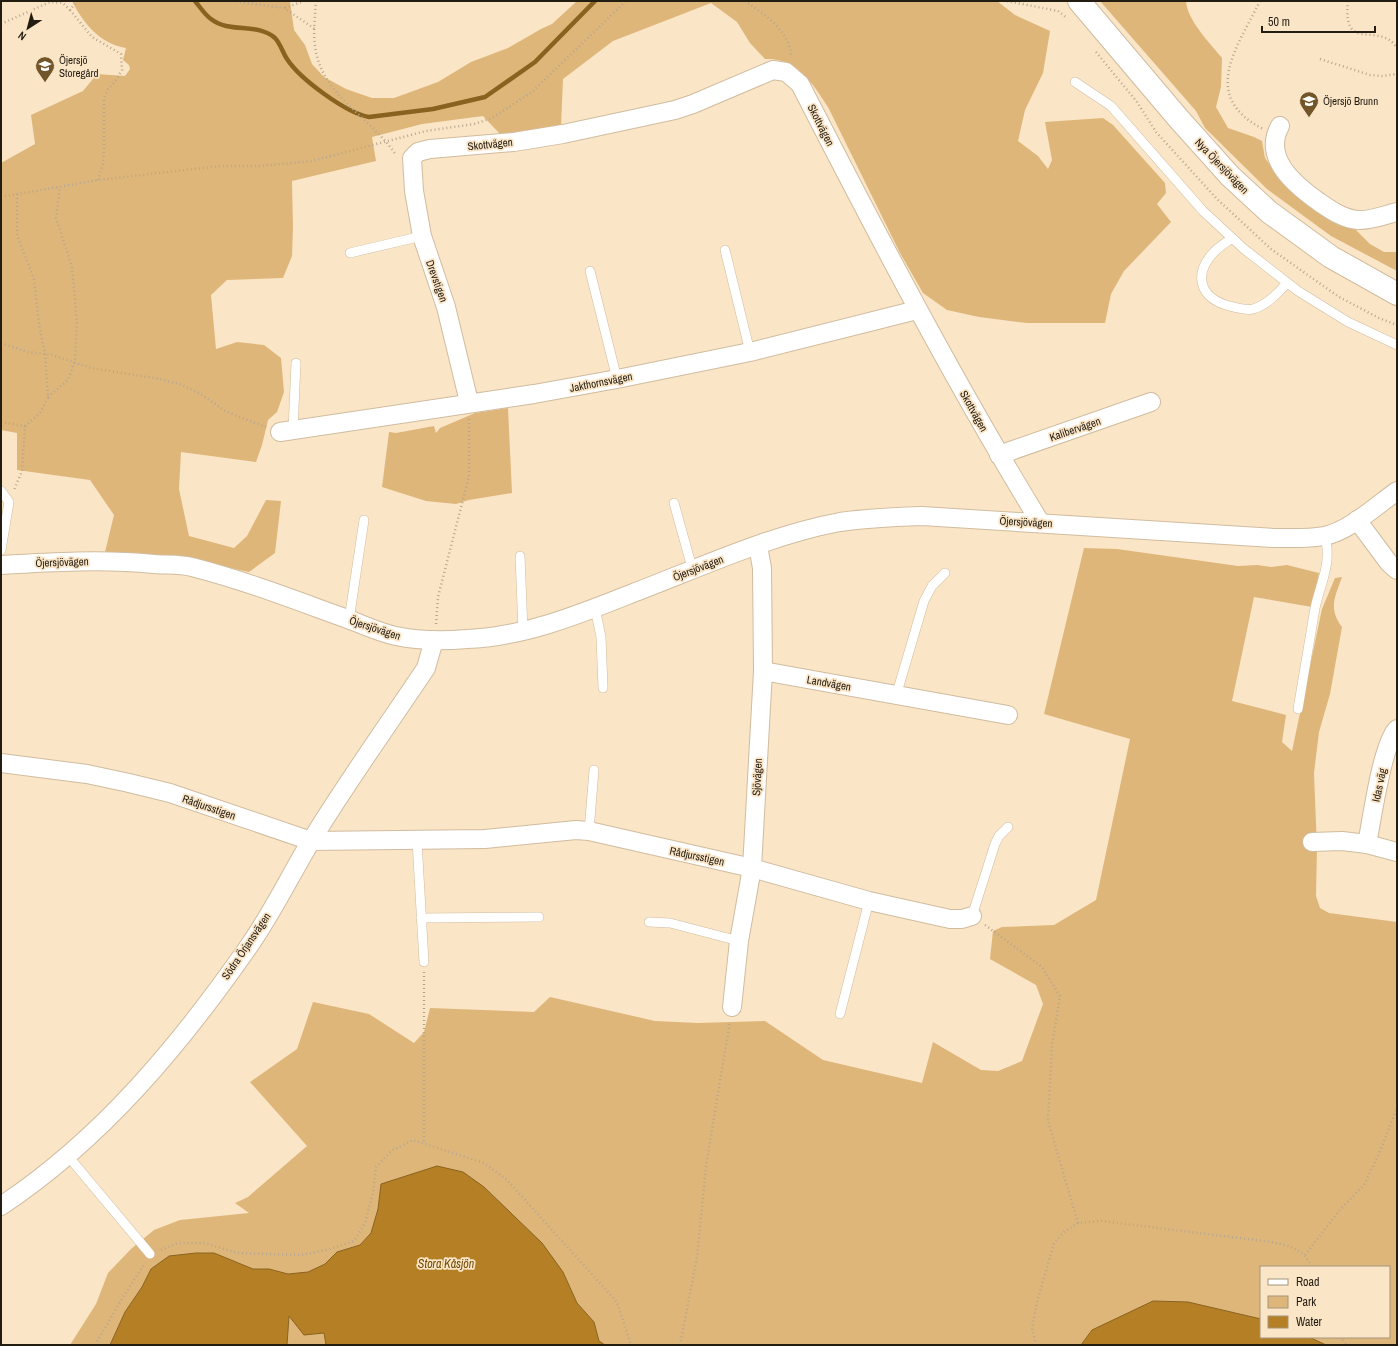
<svg xmlns="http://www.w3.org/2000/svg" width="1398" height="1346" viewBox="0 0 1398 1346" font-family="'Archivo Narrow',sans-serif">
<rect width="100%" height="100%" fill="#fae5c7"/>
<g fill="#dfb679">
<path d="M72 1H290L294 30 305 45 312 64 324 77 346 89 372 98H394L438 82 471 62 508 48 541 29 552 24 577 1H997L1015 15 1050 31 1043 73 1025 110 1018 141 1038 156 1048 169 1052 160 1045 122 1103 118 1113 125 1165 183 1166 193 1157 204 1171 222 1124 271 1111 294 1105 323H1027L979 317 947 310 923 293 900 253 828 107C813 84 797 57 765 59L750 43 737 22 711 3 613 41 563 79 561 126 500 134 483 116 422 124 372 137 376 161 292 181 293 227 292 256 283 278 227 280 211 295 216 349 237 342 264 345 281 358 284 392 277 412 268 420 262 445 256 462 181 452 179 489 189 536 234 548 247 536 266 500 281 501 275 553 249 572 175 556 105 552 114 515 90 480 17 470V433L1 430V163L35 144 31 115 83 91 97 74 125 76 130 69 129 65 123 60 126 48C100 44 83 23 72 1Z"/>
<path d="M1100 1H1186C1187 20 1210 43 1222 58L1221 87 1216 107 1228 128 1254 137 1262 141 1265 158 1280 179 1355 229 1370 244 1384 252H1397V271L1331 236 1267 189 1205 128 1196 111Z"/>
<path d="M508 408 512 493 469 500 456 504 426 501 382 487 389 432 396 433 434 426 436 433 440 428 475 413Z"/>
<path d="M1084 548 1117 549 1238 566 1257 565 1271 567 1287 565 1319 573 1312 607 1254 597 1232 701 1286 715 1282 742 1292 751 1322 609 1335 578 1342 577C1335 597 1328 608 1342 627L1330 694 1319 732 1314 773 1317 848 1316 896 1320 908 1329 913 1397 922V1345H1326L1309 1337H1389V1267H1261V1319L1188 1302 1092 1330 1081 1345H605L599 1341 594 1322 577 1303 563 1272 541 1243 484 1187 381 1184 378 1209 371 1233 360 1245 337 1252 325 1264 308 1272 288 1274 269 1269H253L214 1253H196L169 1256 151 1269 142 1287 125 1312 110 1345H70L96 1304 108 1273 131 1249 154 1230 180 1220 249 1213 235 1203 248 1197 307 1146 250 1082 297 1049 313 1002 369 1014 414 1043 424 1032 430 1008 534 1012 550 997 655 1021 698 1023 765 1021 823 1060 922 1083 933 1042 981 1070 998 1071 1022 1061 1043 1004 1036 985 990 959 993 931 1002 927 1054 925 1096 900 1130 739 1044 714Z"/>
<path d="M289 1315 324 1333 326 1345H287Z"/>
</g>
<g fill="#b58025" stroke="#89621f">
<path d="M437 1166 463 1172 484 1187 542 1243 563 1272 577 1303 594 1322 599 1341 605 1345H326L324 1333 304 1335 289 1316 287 1345H110L125 1312 142 1287 151 1269 169 1256 196 1253H214L253 1269H269L288 1274 308 1272 325 1264 337 1252 360 1245 371 1233 378 1209 381 1184Z"/>
<path d="M1153 1301 1188 1302 1261 1319V1337H1309L1326 1345H1081L1092 1330Z"/>
</g>
<g fill="none" stroke-linecap="round" stroke-linejoin="round">
<path stroke="#89621f" stroke-width="4.5" d="M195 1C200 7 205 15 211 19 230 34 257 22 275 38 280 43 283 53 287 59 300 79 346 113 369 117L433 109 485 97 535 62 595 1"/>
<defs>
<g id="lane">
<path d="M1075 82 1111 106 1203 211 1244 249 1298 291 1348 322 1397 345"/>
<path d="M1232 238C1227 242 1220 246 1215 251 1194 272 1198 296 1226 305 1234 307 1246 311 1253 309 1267 305 1278 293 1287 283"/>
<path d="M725 250 750 352"/>
<path d="M350 253 422 236"/>
<path d="M590 271 617 379"/>
<path d="M293 430 296 363"/>
<path d="M1 491 9 502 1 550"/>
<path d="M674 503 691 564 695 569"/>
<path d="M520 556 523 631"/>
<path d="M595 608 601 637 603 688"/>
<path d="M349 620 364 520"/>
<path d="M896 696 924 601 932 586 945 573"/>
<path d="M1298 709C1304 675 1309 642 1315 608 1321 581 1332 564 1325 536"/>
<path d="M589 831 594 770"/>
<path d="M417 841 424 962"/>
<path d="M972 916 995 844 999 836 1008 827"/>
<path d="M421 918 539 917"/>
<path d="M649 922 670 923 739 941"/>
<path d="M840 1014 869 901"/>
<path d="M68 1156 150 1254"/>
</g>
<g id="street">
<path d="M1280 126C1262 158 1295 185 1319 202 1331 210 1343 219 1358 220 1370 221 1385 215 1397 212"/>
<path d="M469 402 446 307 422 236 414 191 412 158 418 152 430 149 514 142 563 134 675 110 693 104 773 70 786 72 800 84C876 232 953 380 1040 522"/>
<path d="M280 432 534 394 617 379 750 352 917 310"/>
<path d="M999 455 1151 402"/>
<path d="M1357 520 1389 563 1397 570"/>
<path d="M1 565C52 562 103 559 154 564 166 565 180 564 192 567 243 580 292 599 342 617 360 623 377 632 396 636 419 641 443 641 467 639 524 637 580 614 633 593 699 568 770 535 840 522 867 518 894 517 922 516L1274 538C1290 538 1308 539 1324 536 1348 532 1377 505 1397 491"/>
<path d="M763 671 1008 715"/>
<path d="M1397 729C1382 744 1372 819 1367 844L1397 852"/>
<path d="M1 763 87 774 129 783 170 793 311 841 485 839 576 830 589 831 752 868 869 901 950 919H962L972 916"/>
<path d="M1312 842 1342 841 1367 844"/>
<path d="M732 1007 739 941 752 868 763 671 762 568 758 546"/>
<path d="M1 1206C102 1139 180 1045 249 946 272 913 290 876 311 841 347 782 388 725 426 668L434 640"/>
</g>
<path id="secondary" d="M1079 1 1178 118 1230 176 1269 212 1331 257 1397 294"/>
</defs>
<use href="#lane" stroke="#d0bc9f" stroke-width="10"/>
<use href="#street" stroke="#d0bc9f" stroke-width="20"/>
<use href="#secondary" stroke="#d0bc9f" stroke-width="24"/>
<g stroke="#b7a68e" stroke-width="2.5" stroke-dasharray="1 3" stroke-linecap="butt">
<path d="M232 1 284 8 315 29"/>
<path d="M316 1C315 18 312 39 317 56 327 98 373 120 396 155"/>
<path d="M745 1C764 14 790 31 791 56"/>
<path d="M1007 1 1058 11 1067 18"/>
<path d="M1260 1C1237 48 1199 96 1263 129"/>
<path d="M1348 1C1342 55 1379 20 1397 48"/>
<path d="M285 8 304 1"/>
<path d="M70 10 92 37 121 54 122 70 114 83 108 89 104 98V150L103 164 98 180"/>
<path d="M1 24 50 2 63 3 70 10 77 1"/>
<path d="M1096 52 1137 102 1156 132 1217 199 1271 249 1339 297 1379 318 1397 325"/>
<path d="M1320 59 1370 75 1382 76 1397 74"/>
<path d="M17 194V235L34 279 39 324 45 354 48 398 40 413 25 426"/>
<path d="M1 197 98 180 220 166H261L312 161 426 131 474 124 492 118 532 92 626 1"/>
<path d="M1 343 28 352 52 355 91 368 160 379 182 385 199 393 227 412 266 427"/>
<path d="M48 397 68 380 75 361 77 322 72 267 56 218 60 187"/>
<path d="M1 422 25 426 22 471 14 490"/>
<path d="M436 624 438 597 469 476V419"/>
<path d="M985 925 1042 967 1060 996 1052 1045 1048 1121 1078 1223"/>
<path d="M424 972V1144"/>
<path d="M161 1250 178 1243H205L237 1253 302 1255 330 1249 354 1241 365 1223 373 1193 376 1167 391 1151 413 1140 484 1163 507 1180 617 1302 631 1345"/>
<path d="M1305 1255 1339 1211 1364 1185 1378 1156 1397 1108"/>
<path d="M1340 1337 1347 1345"/>
<path d="M95 1345 123 1297 145 1263"/>
<path d="M680 1345 697 1257 706 1166 730 1021"/>
<path d="M1036 1345 1032 1328 1037 1302 1054 1243 1064 1232 1078 1223 1101 1221 1272 1242C1292 1247 1301 1247 1312 1267"/>
</g>
<use href="#lane" stroke="#fff" stroke-width="9"/>
<use href="#street" stroke="#fff" stroke-width="18"/>
<use href="#secondary" stroke="#fff" stroke-width="22"/>
</g>
<defs>
<symbol id="school-pin" viewBox="-11 -11 22 30"><path d="M0 17L-7.5 6A9.5 9.5 0 1 1 7.5 6Z" fill="#725529" stroke="#fae5c7"/><path d="M0-5L7-2L0 1L-7-2ZM-4 1L0 2.5L4 1V4Q0 6-4 4Z" fill="#fff"/></symbol>
</defs>
<g fill-rule="evenodd">
<use href="#school-pin" x="34" y="55" width="22" height="30"/>
<use href="#school-pin" x="1298" y="90" width="22" height="30"/>
</g>
<g text-anchor="middle" stroke-width="3.5" stroke-linejoin="round" paint-order="stroke">
<g font-size="11" fill="#231c11" stroke="#fae5c7" text-anchor="start">
<text x="59" y="64">Öjersjö<tspan x="59" dy="13">Storegård</tspan></text>
<text x="1323" y="105">Öjersjö Brunn</text>
</g>
<g font-size="11" fill="#231c11" stroke="#fae5c7">
<text transform="translate(821 125) rotate(63)" y="4">Skottvägen</text>
<text transform="translate(490 144) rotate(-6)" y="4">Skottvägen</text>
<text transform="translate(1222 166) rotate(46)" y="4">Nya Öjersjövägen</text>
<text transform="translate(437 281) rotate(70)" y="4">Drevstigen</text>
<text transform="translate(601 382) rotate(-11)" y="4">Jakthornsvägen</text>
<text transform="translate(974 411) rotate(61)" y="4">Skottvägen</text>
<text transform="translate(1075 429) rotate(-19)" y="4">Kalibervägen</text>
<text transform="translate(1026 522) rotate(3)" y="4">Öjersjövägen</text>
<text transform="translate(62 562) rotate(-2)" y="4">Öjersjövägen</text>
<text transform="translate(698 568) rotate(-21)" y="4">Öjersjövägen</text>
<text transform="translate(375 628) rotate(18)" y="4">Öjersjövägen</text>
<text transform="translate(829 683) rotate(10)" y="4">Landvägen</text>
<text transform="translate(757 777) rotate(-87)" y="4">Sjövägen</text>
<text transform="translate(1379 785) rotate(-78)" y="4">Idas väg</text>
<text transform="translate(209 807) rotate(19)" y="4">Rådjursstigen</text>
<text transform="translate(697 856) rotate(12)" y="4">Rådjursstigen</text>
<text transform="translate(246 946) rotate(-56)" y="4">Södra Örjansvägen</text>
</g>
<g font-size="12" font-style="italic" fill="#6e4a03" stroke="#fae5c7">
<text x="446" y="1268">Stora Kåsjön</text>
</g>
</g>
<rect width="1398" height="1346" fill="none" stroke="#231c11" stroke-width="4"/>
<rect x="1260" y="1266" width="130" height="72" fill="#fae5c7" stroke="#a4957e"/>
<rect x="1268" y="1279" width="20" height="6" fill="#ffffff" stroke="#a4957e"/>
<text x="1296" y="1286" font-size="12" fill="#231c11">Road</text>
<rect x="1268" y="1296" width="20" height="12" fill="#dfb679" stroke="#a4957e"/>
<text x="1296" y="1306" font-size="12" fill="#231c11">Park</text>
<rect x="1268" y="1316" width="20" height="12" fill="#b58025" stroke="#a4957e"/>
<text x="1296" y="1326" font-size="12" fill="#231c11">Water</text>
<g transform="translate(28 28) rotate(216)" stroke="#fae5c7" stroke-width="3" paint-order="stroke">
<path d="M0-3L7 15L0 10L-7 15Z" fill="#231c11"/>
<text y="-6" font-size="11" font-weight="bold" text-anchor="middle" fill="#231c11">N</text>
</g>
<path d="M1262 26v6h113v-6" fill="none" stroke="#231c11" stroke-width="2"/>
<text x="1268" y="26" font-size="12" fill="#231c11" stroke="#fae5c7" stroke-width="3" paint-order="stroke">50 m</text>
</svg>
